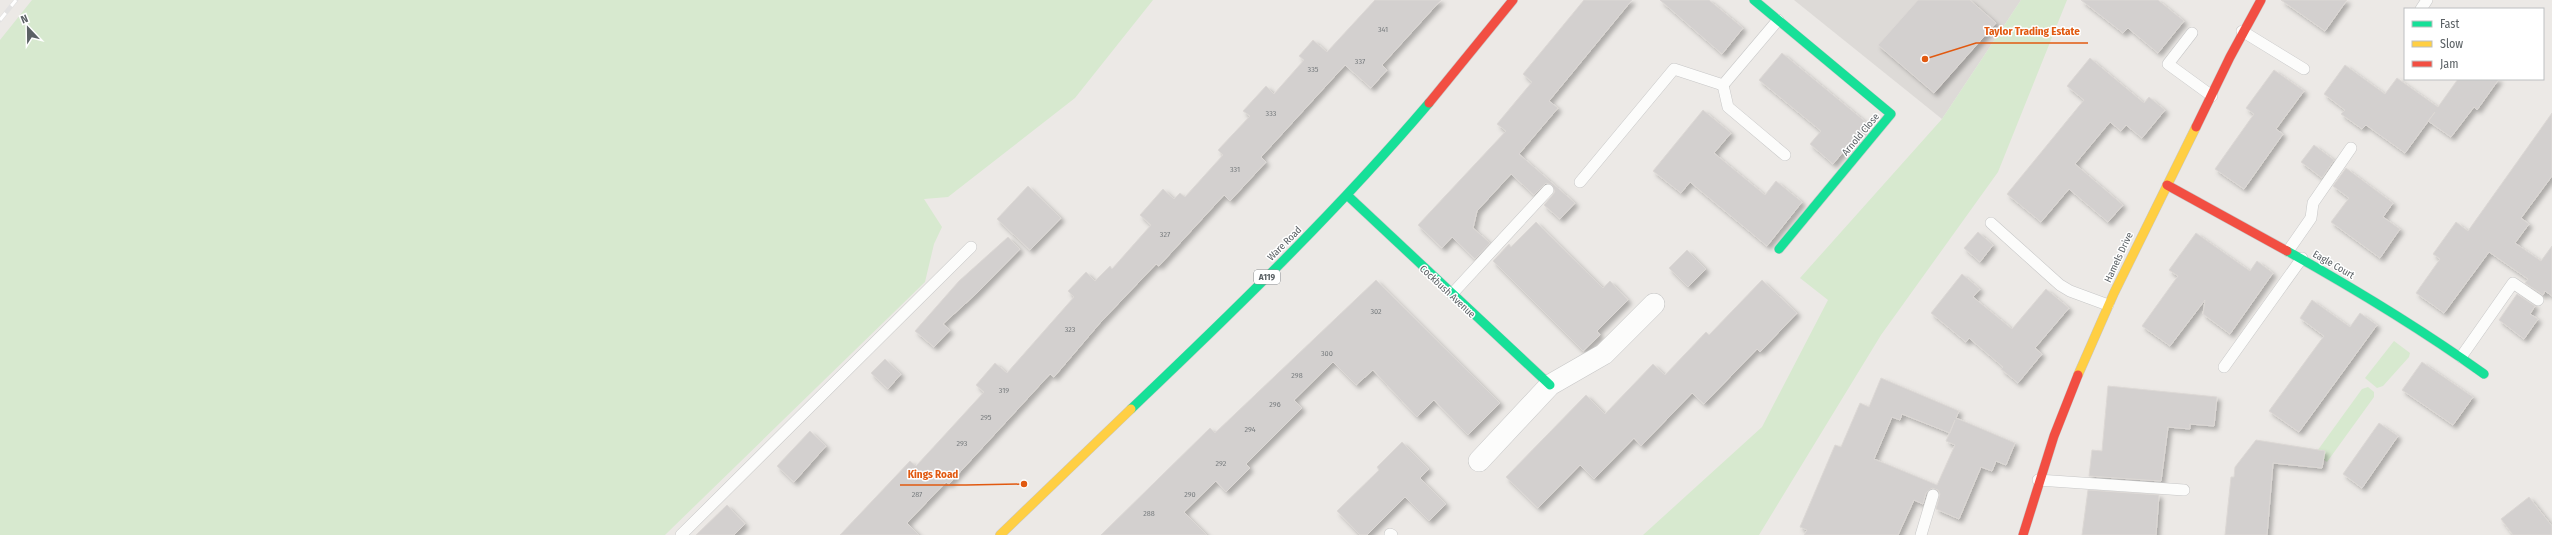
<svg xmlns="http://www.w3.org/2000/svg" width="2552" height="535" viewBox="0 0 2552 535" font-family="'Fira Sans Condensed',sans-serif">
<defs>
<filter id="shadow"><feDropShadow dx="3.5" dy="3.5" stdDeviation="2" flood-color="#0004"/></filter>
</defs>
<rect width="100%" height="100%" fill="#ece9e6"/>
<path fill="#dddad7" d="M1794 0H2021L1942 119Z"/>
<g fill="#d7e9cf">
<path d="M32 0H1153L1075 98 948 197 924 199 942 227 934 244 925 282 665 535H0V40Z"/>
<path d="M2021 0H2067L1998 172 1881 335 1759 535H1643L1762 427 1828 300 1800 278 1942 119Z"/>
<path d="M2394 341 2410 353 2409 357 2383 386 2377 388 2365 378Z"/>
<path d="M2368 387 2374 392V397L2327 462 2315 454 2362 389Z"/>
</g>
<g fill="#d3d0cf" stroke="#dcd8d5" fill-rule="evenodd" filter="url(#shadow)">
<path d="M1375 0H1441L1382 65 1387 70 1371 88 1345 65 1261 157 1266 162 1230 201 1224 195 1159 266 1156 264 1100 323 1054 377 1050 374 949 484 946 482 907 523 919 535H840L910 461 916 466 940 440 984 392 976 385 995 363 1007 373 1074 297 1068 291 1086 272 1095 281 1110 266 1112 269 1151 225 1140 215 1163 189 1174 199 1180 193 1185 197 1223 155 1218 150 1250 116 1243 111 1266 86 1274 94 1304 60 1299 56 1313 40 1327 52Z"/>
<path d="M1584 0H1632L1549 101 1558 108 1519 154 1575 203 1560 219 1544 205 1555 192 1552 185 1546 183 1534 195 1511 174 1477 211 1473 228 1490 243 1475 259 1452 237 1442 248 1418 225 1506 131 1497 124 1532 82 1523 74Z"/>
<path d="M1660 0H1709L1743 28 1722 54Z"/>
<path d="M1918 0H1970L1996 23 1934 93 1878 45Z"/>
<path d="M2081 0H2158L2184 21 2158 53 2128 28 2123 33Z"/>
<path d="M2281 0H2347L2325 31Z"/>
<path d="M1782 53 1867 123 1833 164 1810 144 1821 131 1759 80Z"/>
<path d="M2090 58 2144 103 2149 97 2165 110 2142 138 2126 125 2121 131 2110 122 2075 164 2123 205 2108 222 2069 189 2041 222 2007 194 2084 100 2067 86Z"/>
<path d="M2345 65 2385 94 2397 78 2438 107 2458 79H2499L2477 110 2474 107 2451 137 2428 121 2435 112 2405 153 2366 125 2362 129 2341 114 2345 110 2324 94Z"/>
<path d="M2274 70 2304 91 2276 129 2283 134 2244 189 2215 169 2254 114 2246 108Z"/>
<path d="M1703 110 1731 133 1714 153 1765 195 1776 181 1802 202 1767 246 1690 182 1681 193 1653 171Z"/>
<path d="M2552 113V176L2521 218 2529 224 2515 243 2541 261 2552 246V296L2545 291 2543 295 2525 283 2528 279 2489 252 2444 313 2416 293 2440 259 2433 254 2456 222 2468 231Z"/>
<path d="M2314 145 2334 160 2322 178 2301 162Z"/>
<path d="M2346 168 2393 203 2383 217 2400 229 2380 258 2331 222 2349 198 2333 186Z"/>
<path d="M1028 186 1061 218 1030 250 997 219Z"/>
<path d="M1536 222 1603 288 1610 281 1628 300 1597 331 1600 335 1583 351 1493 261 1509 244 1511 247Z"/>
<path d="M1978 232 1993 245 1980 262 1964 248Z"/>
<path d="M2196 233 2250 271 2257 261 2273 273 2230 334 2203 314 2205 300 2170 346 2142 326 2178 276 2169 270Z"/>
<path d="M1008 237 1020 249 977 293 943 324 950 330 934 347 915 331 959 281Z"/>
<path d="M1687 250 1706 269 1688 287 1669 268Z"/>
<path d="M1962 274 1980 289 1973 297 2012 329 2046 289 2069 308 2035 348 2042 354 2018 383 2001 369 2003 367 1969 338 1966 342 1931 313Z"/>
<path d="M1376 280 1500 403 1468 435 1434 400 1417 417 1373 370 1356 385 1333 362 1294 400 1302 408 1246 464 1250 468 1226 492 1216 481 1184 512 1207 535H1101L1210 428 1215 433Z"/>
<path d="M1762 280 1797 313 1760 352 1757 349 1704 404 1692 393 1641 446 1634 438 1594 479 1580 465 1538 508 1506 477 1586 395 1605 414 1653 364 1665 375 1706 332 1709 335Z"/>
<path d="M2517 294 2535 306 2530 314 2538 319 2524 339 2499 320Z"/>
<path d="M2312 300 2350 327 2360 313 2377 325 2299 432 2269 411 2324 336 2300 318Z"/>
<path d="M885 359 901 374 888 389 871 373Z"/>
<path d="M2422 362 2473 397 2453 425 2402 390Z"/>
<path d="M1881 378 1959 411 1956 418 2015 443 2006 465 1996 461 1992 471 1981 467 1959 519 1936 509 1940 494 1938 490 1932 488 1926 493 1923 504 1914 500 1898 535H1804L1807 530 1800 527 1835 445 1841 447 1860 403 1869 407ZM1902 414 1950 433 1955 420 1946 441 1955 445 1937 485 1874 459 1892 417 1900 420Z"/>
<path d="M2108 386 2217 397 2214 426 2190 424V429L2168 427 2161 481 2089 476 2092 450 2102 451Z"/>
<path d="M2379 423 2398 436 2362 488 2343 474Z"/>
<path d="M810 431 826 446 794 482 777 466Z"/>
<path d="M2256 440 2325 451 2322 468 2273 463 2267 535H2225L2231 477H2234L2235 467Z"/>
<path d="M1402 442 1429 469 1420 478 1446 504 1429 521 1405 497 1367 535H1360L1337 511 1379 470 1377 467Z"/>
<path d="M2088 490 2159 495 2156 535H2082Z"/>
<path d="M2529 497 2552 526V535H2513L2501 519Z"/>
<path d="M727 505 745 524 734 535H696Z"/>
</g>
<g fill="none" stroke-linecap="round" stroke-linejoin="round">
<defs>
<g id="lane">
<path d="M2421 9 2427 0"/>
<path d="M2242 31 2304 69"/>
<path d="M2192 33 2168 64 2212 96"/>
<path d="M1723 85 1728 107 1785 155"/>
<path d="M1580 182 1674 69 1723 85 1778 20"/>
<path d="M1991 223 2060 285 2070 291 2108 305"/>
<path d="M2288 251 2311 218 2313 203 2351 148"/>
<path d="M1452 294 1548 190"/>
<path d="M2461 357 2513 283 2538 300"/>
<path d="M2224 367 2302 258"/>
<path d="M2038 480 2184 490"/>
<path d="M1390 534 1392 535"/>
<path d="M681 535 971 247"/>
<path d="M1921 535 1933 495"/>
</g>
<path id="street" d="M1479 461 1550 385 1604 354 1654 304"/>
<g id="fast">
<path d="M1754 0 1891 114 1779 249"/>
<path d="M1347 195 1550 385"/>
<path d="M2287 251C2355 289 2421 329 2484 374"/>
<path d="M1131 409C1234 311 1336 212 1429 103"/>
</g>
<g id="slow">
<path d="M2078 375 2114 293 2196 127"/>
<path d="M1000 535 1131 409"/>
</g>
<g id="jam">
<path d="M1429 103 1513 0"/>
<path d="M2196 127 2230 57 2261 0"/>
<path d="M2167 185 2287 251"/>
<path d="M2023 535 2054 436 2078 375"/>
</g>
</defs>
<use href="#lane" stroke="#c7c7c7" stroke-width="12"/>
<use href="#street" stroke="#c7c7c7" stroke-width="22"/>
<use href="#fast" stroke="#c7c7c7" stroke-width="10"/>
<use href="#slow" stroke="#c7c7c7" stroke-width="10"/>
<use href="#jam" stroke="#c7c7c7" stroke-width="10"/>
<use href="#lane" stroke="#fcfcfb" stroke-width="11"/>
<use href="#street" stroke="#fcfcfb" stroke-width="21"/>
<use href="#fast" stroke="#16e098" stroke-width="9"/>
<use href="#slow" stroke="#ffcf43" stroke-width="9"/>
<use href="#jam" stroke="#f24e42" stroke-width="9"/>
<defs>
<path id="rail" d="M0 20 16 0"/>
</defs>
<use href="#rail" stroke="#e3e2e2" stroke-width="4.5"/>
<use href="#rail" stroke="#fff" stroke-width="3" stroke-dasharray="9" stroke-linecap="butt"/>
</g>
<g text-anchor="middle" stroke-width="3" stroke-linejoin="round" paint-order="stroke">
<g font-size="8" fill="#7a7e80">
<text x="1383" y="32">341</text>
<text x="1360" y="64">337</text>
<text x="1313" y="72">335</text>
<text x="1271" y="116">333</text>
<text x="1235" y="172">331</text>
<text x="1165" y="237">327</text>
<text x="1376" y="314">302</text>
<text x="1070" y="332">323</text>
<text x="1327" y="356">300</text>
<text x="1297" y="378">298</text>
<text x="1004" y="393">319</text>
<text x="1275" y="407">296</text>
<text x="986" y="420">295</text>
<text x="1250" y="432">294</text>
<text x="962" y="446">293</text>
<text x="1221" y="466">292</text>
<text x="917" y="497">287</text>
<text x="1190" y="497">290</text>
<text x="1149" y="516">288</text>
</g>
<rect fill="#fff" stroke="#8c9093" stroke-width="1" x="1254" y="270" width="26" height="14" rx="3"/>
<g font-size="9" font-weight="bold" fill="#5b6165">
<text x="1267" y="280">A119</text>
</g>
<g font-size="10" fill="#5b6165" stroke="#fff">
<text transform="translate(1860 134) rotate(-50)" y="4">Arnold Close</text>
<text transform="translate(1284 243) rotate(-45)" y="4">Ware Road</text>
<text transform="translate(2118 257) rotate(-65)" y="4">Hamels Drive</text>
<text transform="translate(2334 264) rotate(30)" y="4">Eagle Court</text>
<text transform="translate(1448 291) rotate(43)" y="4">Cockbush Avenue</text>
</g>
</g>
<path fill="none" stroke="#e15910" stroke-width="1.5" d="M1925 59L1976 43H2088M1024 484L966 485H900"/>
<g fill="#e15910" stroke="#fff" stroke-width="1.5">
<circle cx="1925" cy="59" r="4"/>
<circle cx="1024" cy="484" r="4"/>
</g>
<g font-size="11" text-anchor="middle" font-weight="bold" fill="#e15910" stroke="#fff" stroke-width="3" stroke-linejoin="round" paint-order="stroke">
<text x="2032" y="35">Taylor Trading Estate</text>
<text x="933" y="478">Kings Road</text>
</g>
<rect x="2404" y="8" width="140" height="72" fill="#ffffff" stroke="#bdc0c1"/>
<rect x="2412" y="21" width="20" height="6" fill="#16e098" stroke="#bdc0c1"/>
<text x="2440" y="28" font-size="12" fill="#5b6165">Fast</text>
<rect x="2412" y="41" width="20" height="6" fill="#ffcf43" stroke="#bdc0c1"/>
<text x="2440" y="48" font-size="12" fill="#5b6165">Slow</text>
<rect x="2412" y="61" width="20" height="6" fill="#f24e42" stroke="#bdc0c1"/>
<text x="2440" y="68" font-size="12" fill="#5b6165">Jam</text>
<g transform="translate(28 28) rotate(338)" stroke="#ffffff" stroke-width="3" paint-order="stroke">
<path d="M0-3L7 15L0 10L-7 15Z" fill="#5b6165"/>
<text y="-6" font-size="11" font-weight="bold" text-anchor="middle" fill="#5b6165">N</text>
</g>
</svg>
